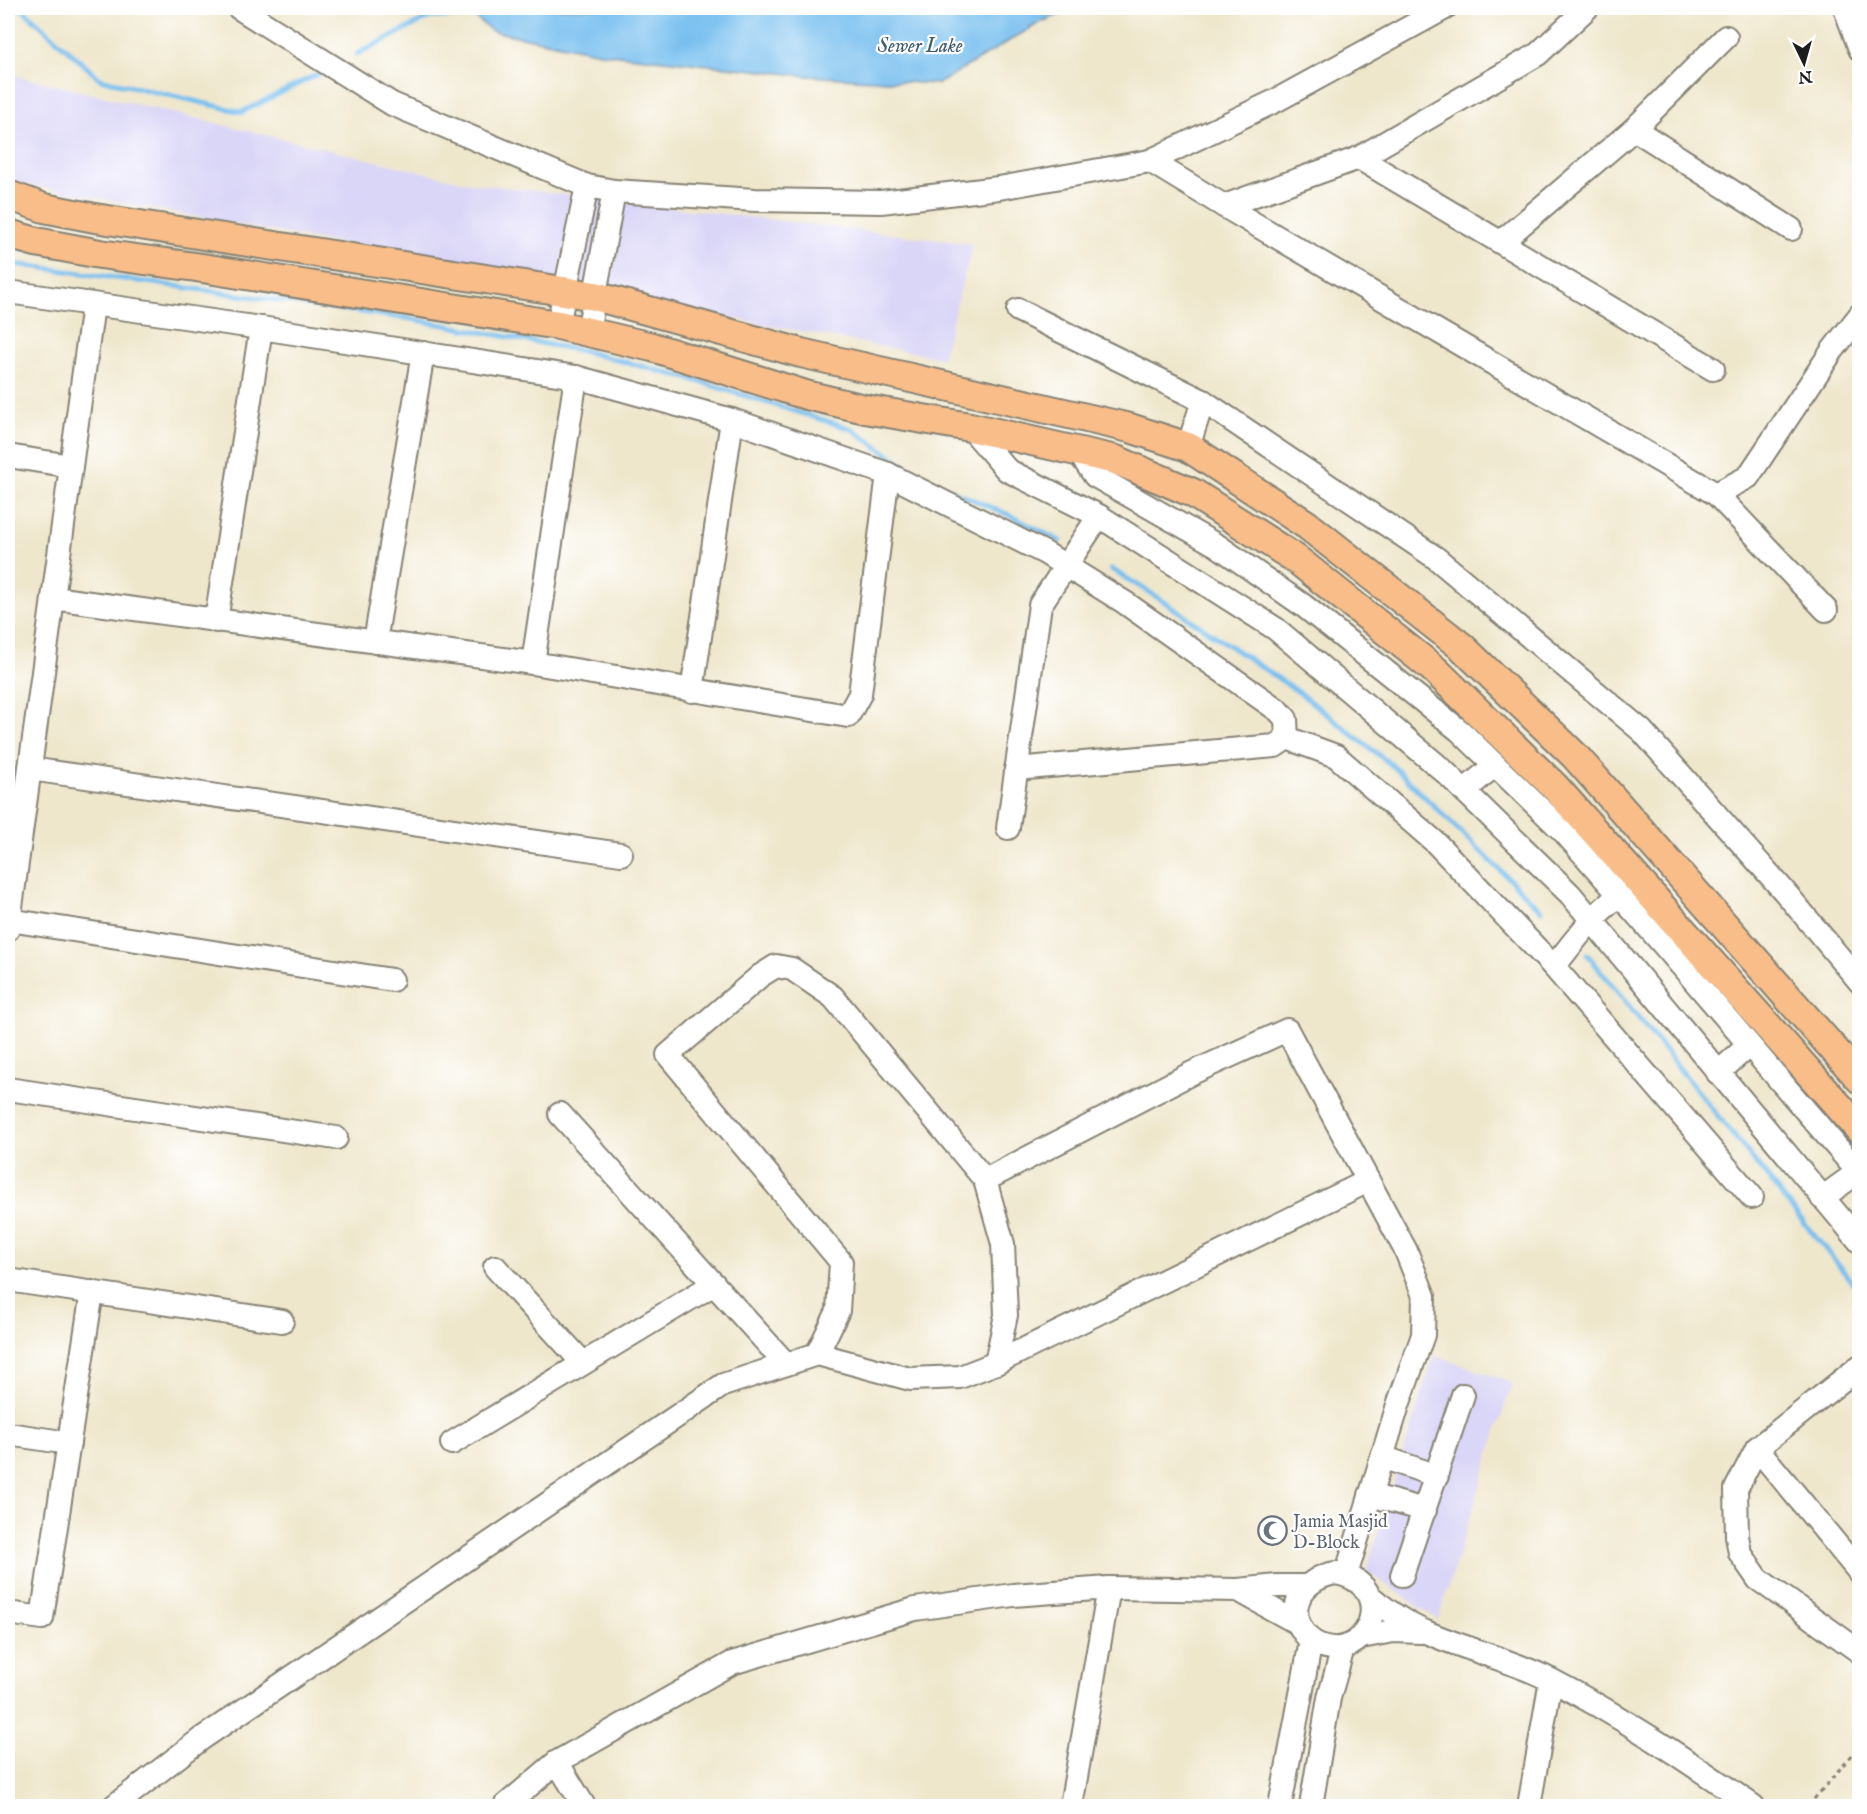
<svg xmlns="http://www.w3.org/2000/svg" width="1867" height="1814" viewBox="0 0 1867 1814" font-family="'IM FELL English',serif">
<rect width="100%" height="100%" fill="#fff"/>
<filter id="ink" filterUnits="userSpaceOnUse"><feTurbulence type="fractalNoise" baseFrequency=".0167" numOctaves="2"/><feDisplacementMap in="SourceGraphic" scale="12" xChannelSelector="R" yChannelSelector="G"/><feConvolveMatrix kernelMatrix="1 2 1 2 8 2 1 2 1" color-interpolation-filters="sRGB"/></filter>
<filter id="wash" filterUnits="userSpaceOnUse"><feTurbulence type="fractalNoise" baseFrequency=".008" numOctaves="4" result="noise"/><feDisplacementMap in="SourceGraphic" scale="24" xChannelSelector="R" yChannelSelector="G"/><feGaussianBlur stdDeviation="1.35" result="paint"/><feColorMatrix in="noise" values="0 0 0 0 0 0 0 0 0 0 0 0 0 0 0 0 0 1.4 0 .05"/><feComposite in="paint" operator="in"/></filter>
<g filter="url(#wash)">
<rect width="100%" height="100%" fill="#efe7cc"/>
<g fill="#dad6f7">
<path d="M8 74 469 183 973 244 942 358 8 181Z"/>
<path d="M1434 1355 1512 1383 1438 1620 1366 1571Z"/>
</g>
<path fill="#78bfef" stroke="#4a6e86" stroke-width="1.5" d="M463 8H1074L1039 23 938 84 808 76 600 53 492 31Z"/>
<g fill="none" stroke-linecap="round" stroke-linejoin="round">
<g stroke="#78bfef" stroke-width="5">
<path d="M21 8 100 79 242 112 326 70"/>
<path d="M357 54 430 17 478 16"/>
<path d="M8 263 411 319 583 351 698 381 852 429 924 479 1007 514 1060 541"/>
<path d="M1111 569 1157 597 1300 693 1394 767 1541 910"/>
<path d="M1587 954 1860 1292"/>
</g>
</g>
</g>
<g filter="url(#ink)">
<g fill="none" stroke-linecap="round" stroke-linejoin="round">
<defs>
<g id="minor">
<path d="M239 8 392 104 587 186 614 191 755 200 881 202 999 188 1150 161 1277 100 1445 8"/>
<path d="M1845 8 1860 49"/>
<path d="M1634 129 1791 229"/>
<path d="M1359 158 1713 369"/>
<path d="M1150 161 1224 206 1716 494 1748 477 1832 351 1860 315"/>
<path d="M1224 206 1359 158 1538 54 1587 8"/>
<path d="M1501 242 1634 129 1726 37"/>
<path d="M8 292 261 328 576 377 732 420 888 474 1045 553 1124 602 1279 711 1286 719 1287 738"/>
<path d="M1018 310 1203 401 1436 558 1642 731 1784 891 1860 982"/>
<path d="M558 325 587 186"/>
<path d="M588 332 614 191"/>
<path d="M970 427 1007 470 1099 516 1040 605 1008 828"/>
<path d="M1188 447 1203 401"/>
<path d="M1077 450 1095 476 1218 546 1304 606 1460 731 1564 832 1668 950 1860 1174"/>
<path d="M8 456 71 466"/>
<path d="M1716 494 1826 610"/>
<path d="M1099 516 1276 629 1445 772 1570 894 1860 1242"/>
<path d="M53 598 533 663 848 716 860 694 888 474"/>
<path d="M216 621 261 328"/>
<path d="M375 642 423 353"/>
<path d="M533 663 576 377"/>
<path d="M692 691 732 420"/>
<path d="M1287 738 1336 756 1435 842 1554 967 1752 1197"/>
<path d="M30 769 621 854"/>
<path d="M1016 769 1275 746 1287 738"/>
<path d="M1464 791 1495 765"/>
<path d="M9 920 392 980"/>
<path d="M8 929 93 305"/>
<path d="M1554 967C1577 937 1599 907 1631 887"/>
<path d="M1718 1073 1749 1045"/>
<path d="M8 1089 336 1138"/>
<path d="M560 1114 786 1364"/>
<path d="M985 1180 833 997 792 969 776 966 760 976 668 1055 841 1262 838 1311 817 1354 910 1379 960 1377 996 1363 1006 1315 1003 1244 985 1180 1192 1073 1287 1030 1406 1251 1424 1296 1423 1335 1398 1405 1346 1575"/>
<path d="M1822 1198 1858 1172"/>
<path d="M495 1267 583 1363"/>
<path d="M8 1280 282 1321"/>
<path d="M996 1363 1368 1181"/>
<path d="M1860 1366 1757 1448 1736 1489 1737 1536 1740 1553 1758 1579 1860 1652"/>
<path d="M8 1434 69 1443"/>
<path d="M452 1443 714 1284"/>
<path d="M1757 1448 1860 1573"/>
<path d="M1382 1457 1437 1476"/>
<path d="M1370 1495 1425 1510"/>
<path d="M1336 1573C1396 1584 1372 1658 1326 1647 1317 1645 1309 1640 1304 1633 1284 1605 1306 1577 1336 1573Z"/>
<path d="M1402 1575 1463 1395"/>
<path d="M1238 1590 1299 1624"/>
<path d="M1372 1598C1388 1611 1406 1624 1426 1632 1467 1650 1512 1660 1553 1681 1623 1717 1689 1762 1753 1806"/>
<path d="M8 1613 42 1618 92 1292"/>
<path d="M1361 1637 1393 1631 1421 1632"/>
<path d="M557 1762 584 1806"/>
<path d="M114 1806 201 1739 723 1385 817 1354"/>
<path d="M505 1806 557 1762 732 1663 915 1609 1013 1595 1109 1588 1238 1590 1277 1586H1306"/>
<path d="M1071 1806 1109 1588"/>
<path d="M1280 1806 1311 1641"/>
<path d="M1311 1806 1329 1698 1343 1648"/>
<path d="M1529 1806 1551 1680"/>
</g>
<g id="major">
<path d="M8 195 44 208 95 218 595 296 801 353 1130 428 1188 447 1307 525 1462 647 1575 756 1860 1079"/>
<path d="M8 234 36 242 100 254 196 267 558 325 652 347 806 395 865 409 970 427 1116 460 1193 493 1296 559 1435 670 1555 787 1860 1130"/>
</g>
</defs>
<use href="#minor" stroke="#868274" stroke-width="26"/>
<use href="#major" stroke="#868274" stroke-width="32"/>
<path stroke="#868274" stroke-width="3" stroke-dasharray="4.5 4.5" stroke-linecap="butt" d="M1808 1806 1860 1746"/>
<use href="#minor" stroke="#fff" stroke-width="22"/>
<use href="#major" stroke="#f8bd89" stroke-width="28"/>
</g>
</g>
<defs>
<symbol id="mosque-ring" viewBox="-11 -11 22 22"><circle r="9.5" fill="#fff" stroke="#6b7280" stroke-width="1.5"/><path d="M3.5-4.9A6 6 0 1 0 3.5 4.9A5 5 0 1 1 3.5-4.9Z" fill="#6b7280"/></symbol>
</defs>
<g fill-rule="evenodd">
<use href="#mosque-ring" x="1256" y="1514" width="33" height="33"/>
</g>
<g text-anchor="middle" stroke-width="4.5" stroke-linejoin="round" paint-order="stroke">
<g font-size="18" fill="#5b616d" stroke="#fff" text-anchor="start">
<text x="1293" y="1527">Jamia Masjid<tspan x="1293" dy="21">D-Block</tspan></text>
</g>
<g font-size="20" font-style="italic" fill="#415d70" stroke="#fff">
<text x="920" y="52">Sewer Lake</text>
</g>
</g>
<rect width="1867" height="1814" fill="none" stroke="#fff" stroke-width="30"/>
<g transform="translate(1804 63) rotate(175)" stroke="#ffffff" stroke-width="4.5" paint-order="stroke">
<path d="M0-4.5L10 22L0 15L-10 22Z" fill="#1c1c1c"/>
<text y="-9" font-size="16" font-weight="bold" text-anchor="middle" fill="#1c1c1c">N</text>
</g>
</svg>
